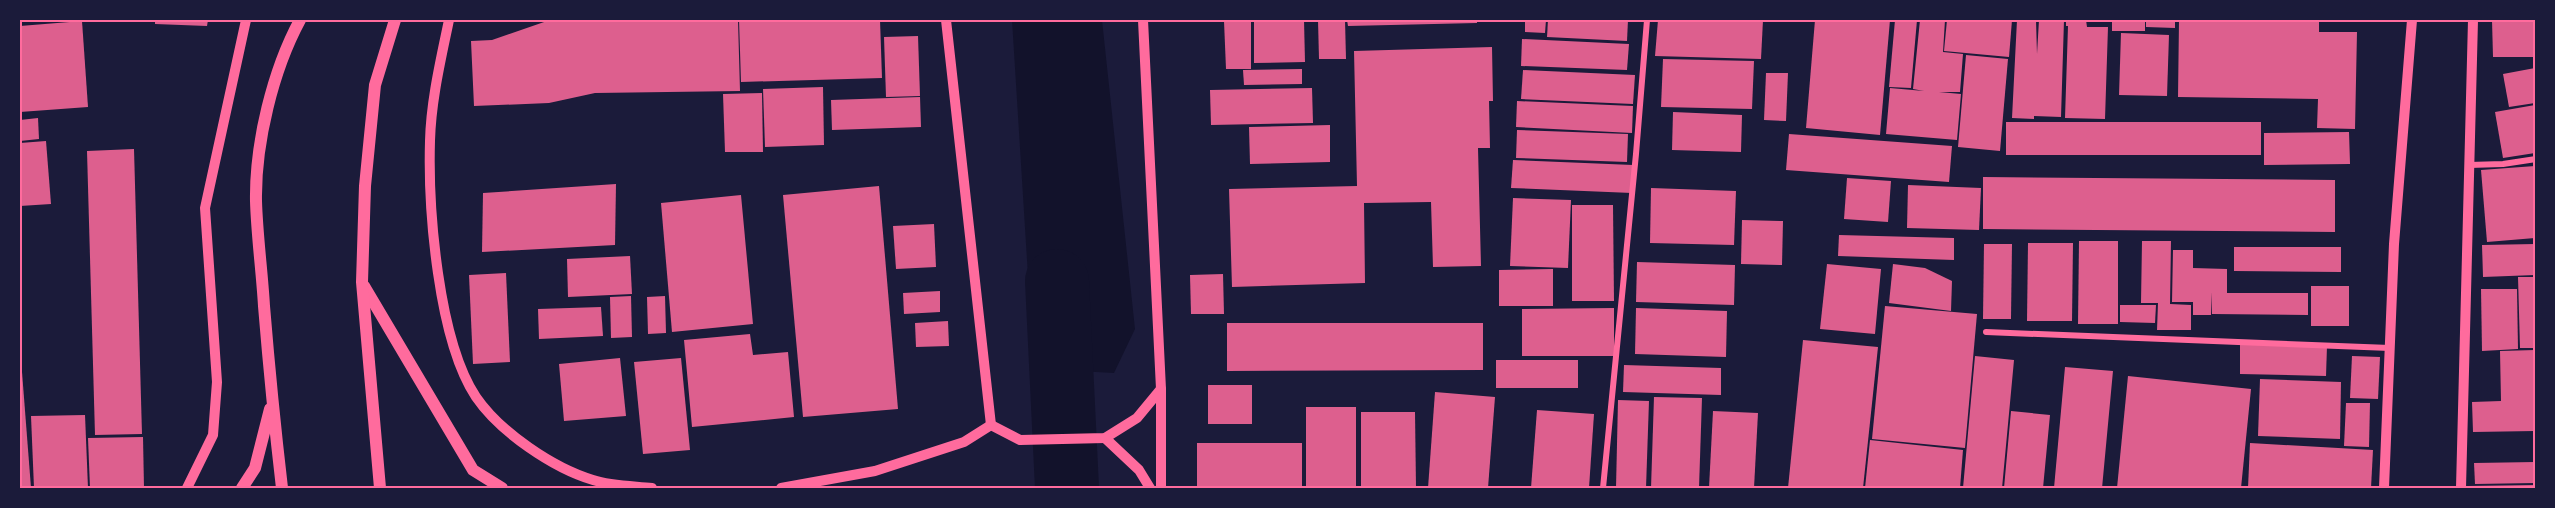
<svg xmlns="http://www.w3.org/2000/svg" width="2555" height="508" viewBox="0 0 2555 508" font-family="'DM Sans',sans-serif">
<rect width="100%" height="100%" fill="#1b1b3a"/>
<path fill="#12122b" d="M1012 20H1102L1135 329 1114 373 1042 369 1032 340Z"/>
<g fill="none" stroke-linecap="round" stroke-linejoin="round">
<path stroke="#12122b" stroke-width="64" d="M1057 281 1067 488"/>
</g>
<g fill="#dd5f8e">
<path d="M155 20H208L207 26 155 24Z"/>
<path d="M605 20H738L740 91 595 93 549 103 474 106 471 41 492 40 547 21Z"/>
<path d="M739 20H880L882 78 741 82Z"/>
<path d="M1251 20V69H1226L1224 21Z"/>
<path d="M1254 20H1304L1305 62 1254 63Z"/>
<path d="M1318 20H1345L1346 59H1319Z"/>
<path d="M1347 20H1477V23L1348 26Z"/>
<path d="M1525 20H1546L1545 33 1525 32Z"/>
<path d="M1548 20H1628L1627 41 1547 37Z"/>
<path d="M1658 20H1763L1761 59 1655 56Z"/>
<path d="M1815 20H1890L1880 135 1806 128Z"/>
<path d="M1895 20H1917L1911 88 1889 87Z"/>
<path d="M1920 20H1945L1943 52 1963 54 1960 92H1939L1961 94 1957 140 1886 134 1890 88 1924 91 1913 89Z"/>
<path d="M1947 20H2012L2009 57 1944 51Z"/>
<path d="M2017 20H2036L2037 54 2039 20H2064L2061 117 2034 116V119L2012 118Z"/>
<path d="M2066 20H2086L2087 27H2108L2105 119 2065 118 2068 26H2066Z"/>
<rect x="2112" y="20" width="33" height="11"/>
<path d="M2146 20H2175V28L2146 27Z"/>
<path d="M2179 20H2319V32H2357L2355 129 2317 128 2318 99 2178 97Z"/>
<path d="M2492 20H2535V57H2493Z"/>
<path d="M82 21 88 107 20 112V26Z"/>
<path d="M2121 33 2169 35 2167 96 2119 95Z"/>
<path d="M918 36 920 96 886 97 884 37Z"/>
<path d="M1522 39 1629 44 1627 70 1521 66Z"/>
<path d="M1492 47 1493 101H1489L1490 148H1478L1481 266 1433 267 1431 202 1364 203 1365 283 1232 287 1229 189 1357 186 1354 51Z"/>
<path d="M1966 55 2008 59 2000 151 1958 147Z"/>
<path d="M1663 59 1754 61 1752 109 1661 107Z"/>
<path d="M2535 68V103L2509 107 2503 74Z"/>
<path d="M1302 69V84L1244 85 1243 70Z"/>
<path d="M1523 70 1635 75 1633 104 1521 99Z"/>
<path d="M1766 73H1788L1786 121 1764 120Z"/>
<path d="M823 87 824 145 765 147 763 89Z"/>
<path d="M1312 88 1313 123 1211 125 1210 90Z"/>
<path d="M762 93 763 152H725L723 94Z"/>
<path d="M920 97 921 127 832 130 831 100Z"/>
<path d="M1517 101 1633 106 1632 133 1516 127Z"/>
<path d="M2535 105V153L2503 158 2495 112Z"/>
<path d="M1673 112 1742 115 1741 152 1672 150Z"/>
<path d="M38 118 39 139 20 141V120Z"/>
<rect x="2006" y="122" width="255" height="33"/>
<path d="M1330 125V162L1250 164 1249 127Z"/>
<path d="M1517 130 1628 134 1627 162 1516 158Z"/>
<path d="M2349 132 2350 164 2264 165V133Z"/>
<path d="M1789 134 1952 146 1949 182 1786 170Z"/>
<path d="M46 141 51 204 20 206V143Z"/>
<path d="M134 149 142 434 95 435 87 151Z"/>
<path d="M1513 160 1633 165 1632 193 1511 188Z"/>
<path d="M2535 166V238L2487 242 2481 170Z"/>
<path d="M1983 177 2335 180V232L1983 229Z"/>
<path d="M1847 178 1891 181 1888 222 1844 219Z"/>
<path d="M616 184 615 245 482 252 483 193Z"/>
<path d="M1908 185 1981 188 1979 230 1907 228Z"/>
<path d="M879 186 898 409 803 417 783 195Z"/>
<path d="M1651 188 1736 191 1734 245 1650 243Z"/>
<path d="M741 195 753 324 672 332 661 203Z"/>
<path d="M1513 198 1571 200 1568 268 1510 266Z"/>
<path d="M1572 205H1613L1614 301H1572Z"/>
<path d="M1742 220 1783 221 1782 265 1741 264Z"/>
<path d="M934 224 936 267 896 269 893 226Z"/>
<path d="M1839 235 1954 238V260L1838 256Z"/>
<path d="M2079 241H2118V324H2078Z"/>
<path d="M2142 241H2171L2170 304 2191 305V330H2157L2158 303H2141Z"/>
<path d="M2028 243H2073L2072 321H2027Z"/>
<path d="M1984 244H2012L2011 319H1983Z"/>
<path d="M2535 244V275L2483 277 2482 245Z"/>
<path d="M2234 247H2341V272L2234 271Z"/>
<path d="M2173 250H2193V268L2227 269V293H2308V315L2212 314V292L2211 315H2193V302H2172Z"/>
<path d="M630 256 632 294 568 297 567 259Z"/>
<path d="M1637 262 1735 265 1734 305 1636 302Z"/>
<path d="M1827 264 1881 269 1875 334 1820 329Z"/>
<path d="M1893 264 1925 268 1952 281 1951 311 1889 303Z"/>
<path d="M1553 269V306H1499V270Z"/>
<path d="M506 273 510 362 473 364 469 275Z"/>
<path d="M1223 274 1224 314H1191L1190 275Z"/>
<path d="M2518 277H2535V348H2520Z"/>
<rect x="2311" y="286" width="38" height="40"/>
<path d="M2481 289H2517L2518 349 2482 351Z"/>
<path d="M940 291V312L904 314 903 293Z"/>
<path d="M631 296 632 337 611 338 610 297Z"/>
<path d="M665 296 666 333 648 334 647 297Z"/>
<path d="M2120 305H2156L2155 323 2120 322Z"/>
<path d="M1885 306 1977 314 1965 448 1872 439Z"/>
<path d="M601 307 603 336 539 339 538 309Z"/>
<path d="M1614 308V356H1522V309Z"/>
<path d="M1636 308 1727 311 1726 357 1635 354Z"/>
<path d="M948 321 949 346 916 347 915 323Z"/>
<path d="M1227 323H1483V370L1227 371Z"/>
<path d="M750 334 753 355 788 352 794 417 692 427 684 340Z"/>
<path d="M1803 340 1878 347 1863 488H1788Z"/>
<path d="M2240 344 2327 346 2326 376 2240 374Z"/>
<path d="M2535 350V431L2473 432 2472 402 2501 401 2500 351Z"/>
<path d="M1975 356 2014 360 2002 488H1963Z"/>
<path d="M2352 356 2380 357 2378 399 2350 398Z"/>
<path d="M620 358 626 416 564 421 559 364Z"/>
<path d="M681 358 690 450 643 454 634 362Z"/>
<path d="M20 359H21L31 488H20Z"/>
<rect x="1496" y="360" width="82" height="28"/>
<path d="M1624 365 1721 368V395L1623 392Z"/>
<path d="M2065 367 2113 371 2102 488H2054Z"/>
<path d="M2128 376 2251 389 2241 488H2117Z"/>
<path d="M2260 379 2341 382 2340 439 2258 436Z"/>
<rect x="1208" y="385" width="44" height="39"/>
<path d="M1435 392 1495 397 1488 488H1428Z"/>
<path d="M1654 397 1702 398 1699 488H1651Z"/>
<path d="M1618 400 1649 401 1646 488H1616Z"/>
<path d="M2346 403H2370L2369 447 2344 446Z"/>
<rect x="1306" y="407" width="50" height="81"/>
<path d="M1537 410 1594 414 1589 488H1531Z"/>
<path d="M1713 411 1758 413 1754 488H1709Z"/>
<path d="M2011 411 2050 415 2043 488H2004Z"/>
<path d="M1361 412H1415L1416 488H1361Z"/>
<path d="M85 415 88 488H34L31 416Z"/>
<path d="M143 437 144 488H90L88 438Z"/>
<path d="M1870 440 1963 450 1960 488H1865Z"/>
<rect x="1197" y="443" width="105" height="45"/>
<path d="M2250 443 2373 450 2371 488H2248Z"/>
<path d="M2535 462V483L2475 484 2474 463Z"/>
<path d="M2534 485V488H2468V486Z"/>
</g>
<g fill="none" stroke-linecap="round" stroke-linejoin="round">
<g stroke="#ff6b9d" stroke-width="6">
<path d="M2469 165 2503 164 2536 159"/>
<path d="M1986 332 2390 348"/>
<path d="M1603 488 1636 154 1647 20"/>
</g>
<g stroke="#ff6b9d" stroke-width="10">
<path d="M449 20C441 59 431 100 430 141 428 209 438 340 476 397 500 432 553 468 593 480 611 486 633 486 652 488"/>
<path d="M946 20 991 425"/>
<path d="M1143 20 1161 389V488"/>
<path d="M991 425 1020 440 1105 438 1137 418 1161 389"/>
<path d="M1105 438 1139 470 1150 488"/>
<path d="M187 488 213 435 217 382 205 208 246 20"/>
<path d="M781 488 875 471 964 442 991 425"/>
<path d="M2384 488 2394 244 2412 20"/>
<path d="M2461 488 2473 20"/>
</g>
<g stroke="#ff6b9d" stroke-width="12">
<path d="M364 286 473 470 502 488"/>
<path d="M242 488 255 468 270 409"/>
<path d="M282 488C275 428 269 367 264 306 262 271 257 236 256 201 255 143 273 70 300 20"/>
<path d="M380 488 362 282 365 186 375 85 395 20"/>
</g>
</g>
<rect width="2555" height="508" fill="none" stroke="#1b1b3a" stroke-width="42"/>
<rect x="21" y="21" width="2513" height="466" fill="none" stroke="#ff6b9d" stroke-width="2"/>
</svg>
